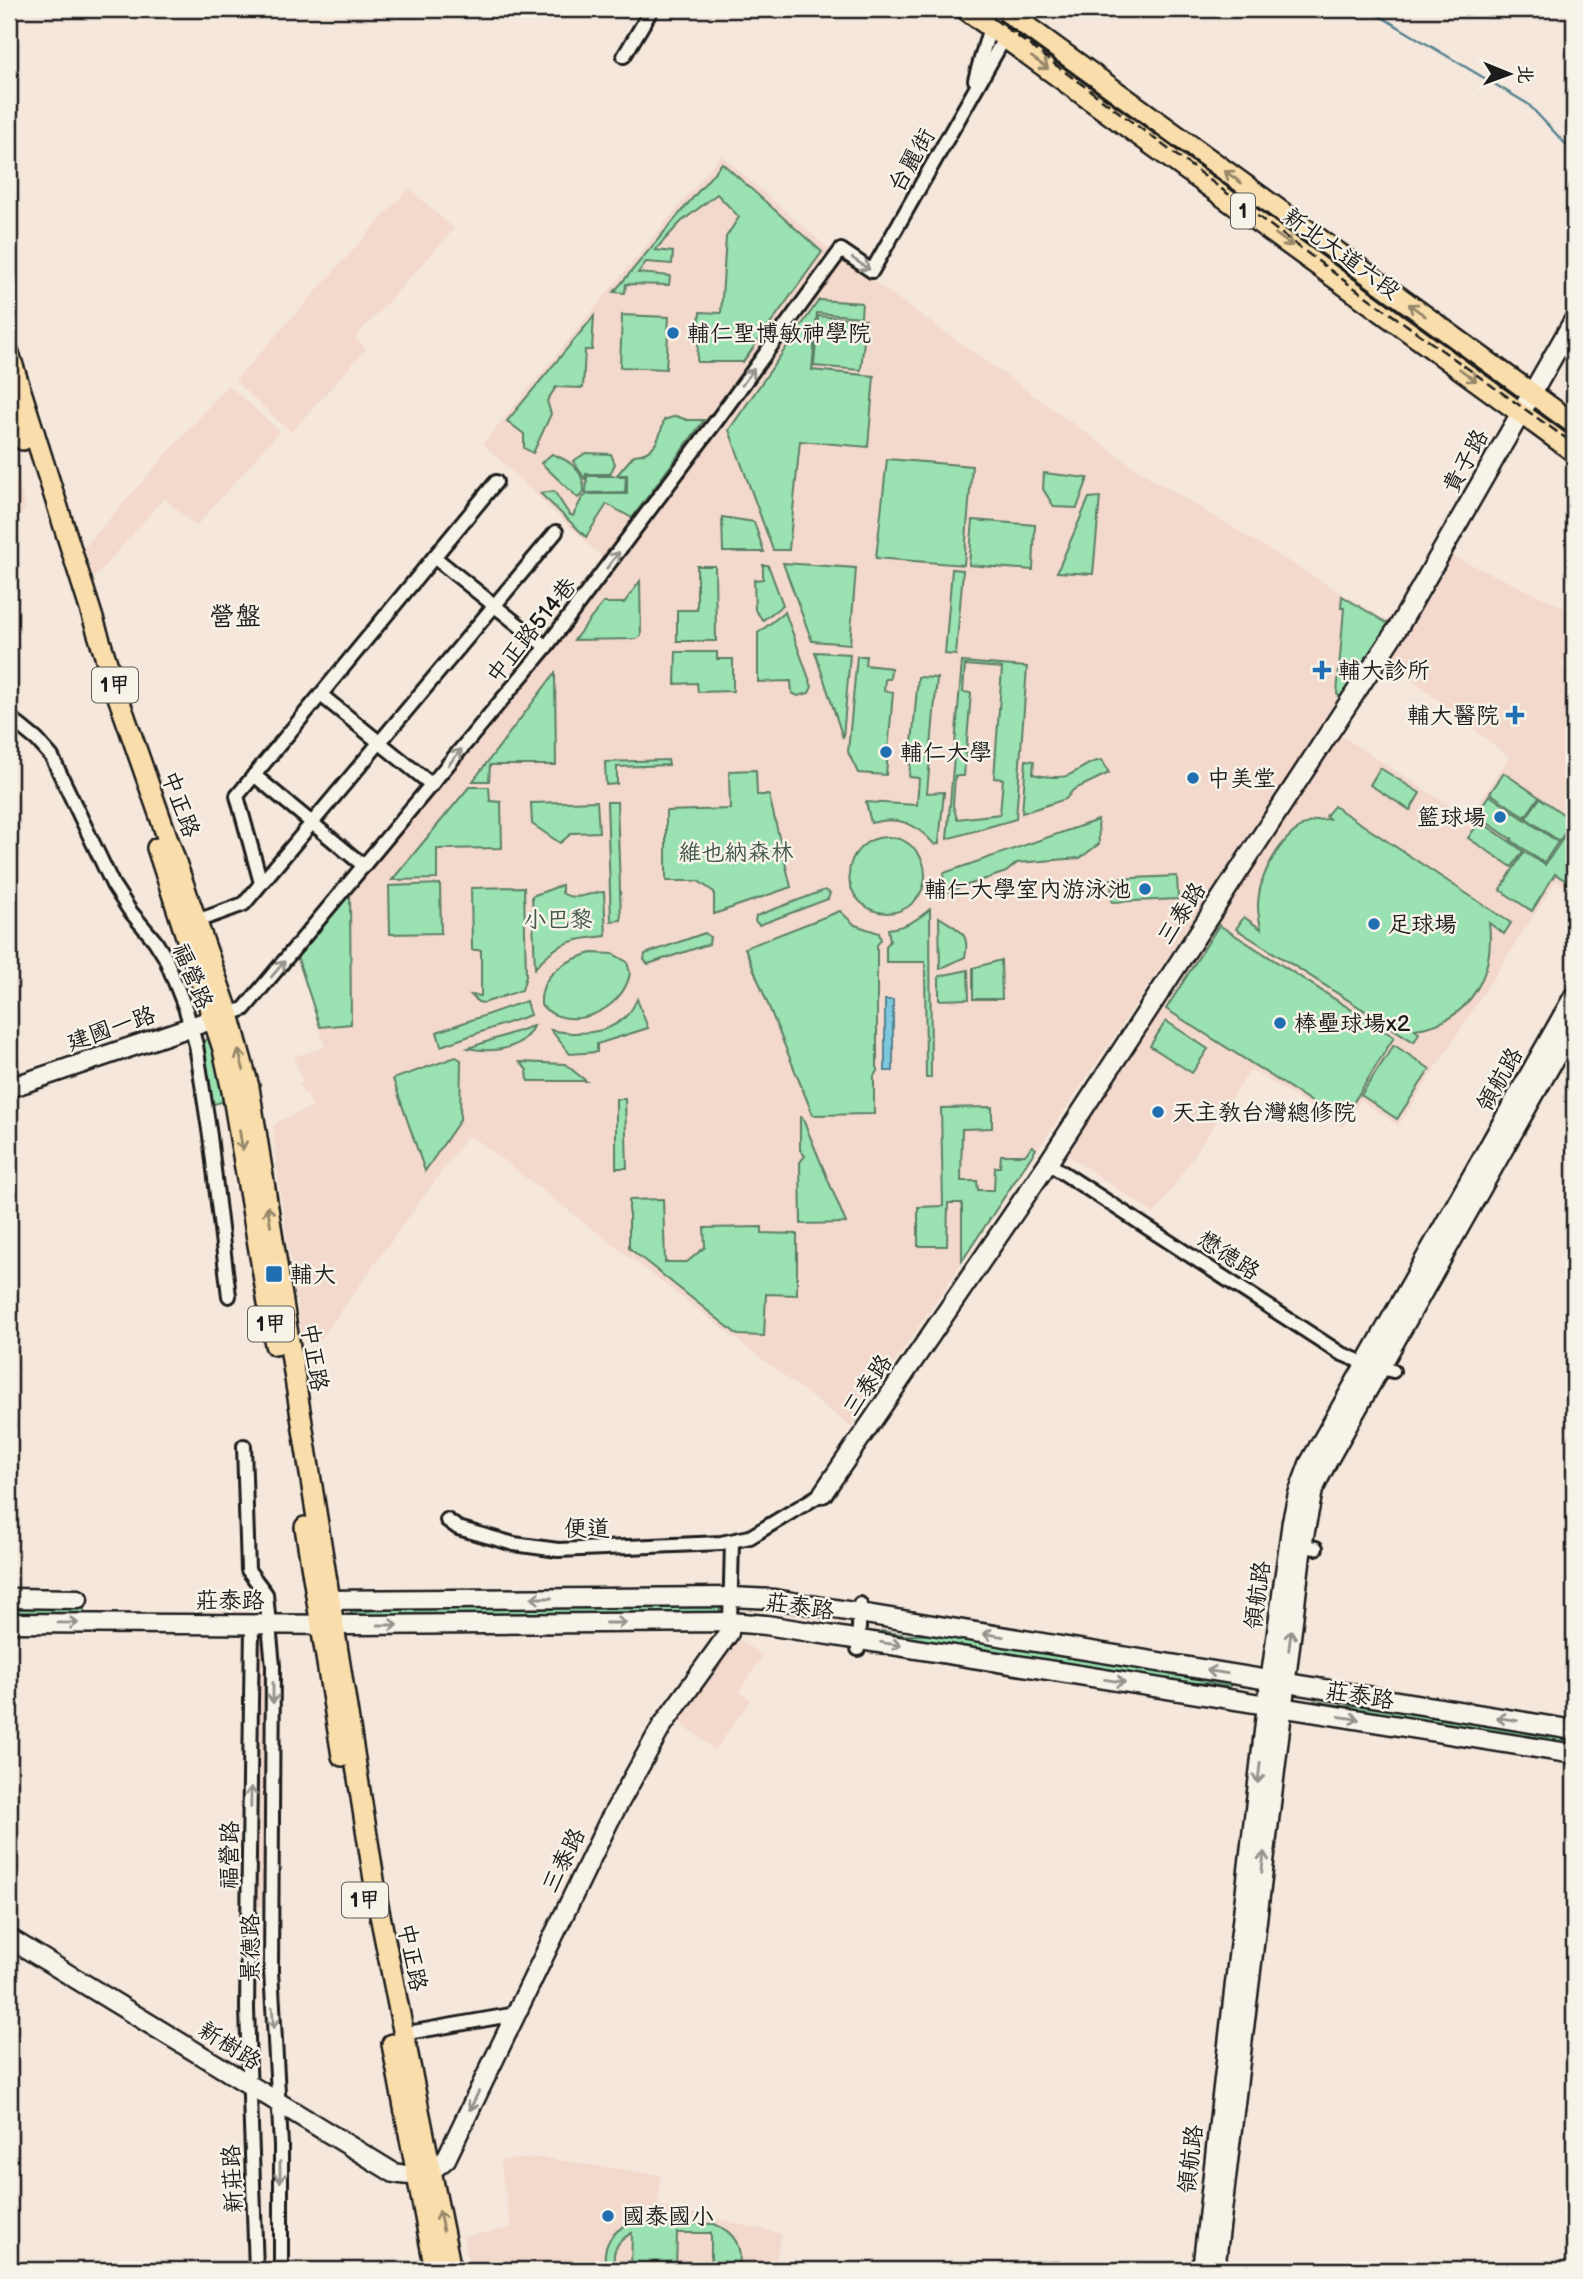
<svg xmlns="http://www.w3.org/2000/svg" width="1583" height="2279" viewBox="0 0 1583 2279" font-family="'Balsamiq Sans','LXGW WenKai TC',sans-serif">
<rect width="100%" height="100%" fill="#f5e7db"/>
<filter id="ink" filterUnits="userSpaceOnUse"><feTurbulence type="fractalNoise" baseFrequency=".0143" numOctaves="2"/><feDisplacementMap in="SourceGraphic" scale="14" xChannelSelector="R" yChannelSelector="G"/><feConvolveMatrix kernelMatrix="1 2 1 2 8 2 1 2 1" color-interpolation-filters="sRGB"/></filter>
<g filter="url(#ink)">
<g fill="#f3d8cc">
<path d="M721 155 831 251 605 560 483 444Z"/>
<path d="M409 188 454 229 355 338 366 349 291 432 235 381Z"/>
<path d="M844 260 1141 472 1392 624 851 1427 474 1138 467 1136 317 1344 302 1336 271 1129 276 1155 273 1127 279 1121 312 1107 307 1093 304 1094 299 1083 303 1082 294 1057 325 1047 297 956 551 651 608 579Z"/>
<path d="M228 385 280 431 196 526 164 498 94 578 84 548Z"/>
<path d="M9 453 26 509 9 524Z"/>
<path d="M1448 554 1574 612V641L1561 666 1574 673V891L1556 881 1398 1126 1361 1100 1343 1128 1251 1069 1155 1214 1066 1154 1162 1010 1338 734 1469 818 1509 757 1386 659Z"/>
<path d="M737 1639 763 1656 739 1691 751 1700 715 1750 679 1721Z"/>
<path d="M257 1642H267L266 1906H257Z"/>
<path d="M542 2158 660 2175 658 2205 782 2234 773 2270H470L463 2237 511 2228 500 2160Z"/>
</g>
<g fill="#9ae2b1" stroke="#5b7f66" stroke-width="2" fill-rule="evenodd">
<path d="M722 163 822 252 743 362H697L700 312 721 313 726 237 739 217 717 194 681 222 655 250 673 252 672 264 646 262 638 273 670 276 669 285 626 284 625 293 614 292Z"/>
<path d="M819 300 862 303 861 317 817 313 812 370 874 376 868 447 800 441 789 550H773L729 430Z"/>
<path d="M622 315 669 317 666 369 620 367Z"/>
<path d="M594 316 592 350H585L583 388 556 387 547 401 551 414 533 453 524 448V434L507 421Z"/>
<path d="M818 316 866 320 861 370 814 366Z"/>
<path d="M676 416 687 420H704L632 518 607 504 586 537 540 493 554 491 569 514 573 516 582 498 588 494H627V475H617L634 455C655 455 660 437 664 420Z"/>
<path d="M586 453 611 454 615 464 610 474H586L585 479 573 461Z"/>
<path d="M552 454C571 461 585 471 584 493L578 498 541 463Z"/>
<path d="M887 459 972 466 964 565 876 558Z"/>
<path d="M1044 473 1088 478 1077 508 1054 507 1043 489Z"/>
<path d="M587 476H626L625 492 586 493Z"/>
<path d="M1100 497 1093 574 1057 572 1089 498Z"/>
<path d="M722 517 754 522 764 552H723Z"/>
<path d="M973 520 1035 525 1033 570 969 565Z"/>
<path d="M783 563 856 568 850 644 812 641Z"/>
<path d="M763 565H768L783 605 763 620 755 610 754 580 763 579Z"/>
<path d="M697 566H715L716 641H677V610H697Z"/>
<path d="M952 569 963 570 956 655 945 654Z"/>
<path d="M640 581 641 636 636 639 574 640 603 603H624Z"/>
<path d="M1342 596 1390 625 1340 697 1337 694 1344 608H1341Z"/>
<path d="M785 612 812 687 809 693 798 696 792 693 791 681 758 682V633Z"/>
<path d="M676 652H717V659H733V691L698 692 697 683 675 684Z"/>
<path d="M815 652 850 654 843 738Z"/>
<path d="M857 656H866L865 665 891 668 890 679H885L884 691 893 692 886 775 858 773 848 752Z"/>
<path d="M962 662 1027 667 1016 819 947 839ZM965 665 1002 668 994 778 1003 779 1000 814 957 819 953 805 955 776H964L971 693 963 692Z"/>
<path d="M555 673 556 765H490L489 781H473Z"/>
<path d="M918 677 937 678 927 793 944 792 939 843 935 845C916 824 900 815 871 823L866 802 917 805 919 778 909 777Z"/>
<path d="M668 760 669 765 617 767V784L606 785 605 762Z"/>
<path d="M1026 760 1034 761 1033 774C1043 777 1062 779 1071 774 1083 768 1088 762 1102 760L1109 773 1073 790 1066 799 1022 813Z"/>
<path d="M1380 768 1420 793 1410 810 1370 785Z"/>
<path d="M756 770 757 795H769L791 887 714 914V892L698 881H666V811L730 809 729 771Z"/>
<path d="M1504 773 1539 797 1525 817 1490 793Z"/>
<path d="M469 787H489L490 801 501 802 502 848 437 849V879L392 880Z"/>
<path d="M1489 795 1558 842 1544 863 1511 840 1513 838 1511 839 1476 815Z"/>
<path d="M1540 798 1573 821 1559 841 1526 818Z"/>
<path d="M597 801 599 832 572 833 560 843 532 824 531 803Z"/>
<path d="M607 802H617L621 920 611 921Z"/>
<path d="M1334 806 1511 923 1504 934 1489 923C1495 974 1469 1023 1415 1029L1419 1033 1414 1042 1236 929 1244 917 1261 929C1260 922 1258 914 1258 907 1258 875 1282 832 1313 821 1317 819 1324 820 1329 819L1326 816Z"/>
<path d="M1098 820 1099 844 1080 858 1017 863 1006 872 941 894 944 873Z"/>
<path d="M1480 821 1523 851 1512 867 1468 838Z"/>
<path d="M1574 822V886L1555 874 1532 911 1500 890 1524 852 1545 865Z"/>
<circle cx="887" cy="875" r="38"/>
<path d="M1177 876 1178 899 1112 902 1111 879Z"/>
<path d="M440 884 441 933 390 934 389 886Z"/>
<path d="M562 885V893C576 902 589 892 604 892L606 936C573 939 556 942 535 968L532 896Z"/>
<path d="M524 887 526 976 522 990 484 1003 478 1002 471 995 481 996V950H472L471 888Z"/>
<path d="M825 890 830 893 828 899 759 925 755 921 756 916Z"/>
<path d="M350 892 351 1024 320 1027 297 956Z"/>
<path d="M930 909 931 1078H926L925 962H886V946L890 941 888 929C906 927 917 920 930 909Z"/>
<path d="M840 911 855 925 879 933 881 940 877 945V1071L874 1076V1114L813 1115 745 948Z"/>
<path d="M939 917C958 930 971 932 965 957L940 969Z"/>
<path d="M1219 925 1394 1037 1342 1121 1166 1009Z"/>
<path d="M705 933 710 937 709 944 648 964 644 960 645 954Z"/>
<path d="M592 953 613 954 627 962 630 973C624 1010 569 1035 541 1005 539 974 566 960 592 953Z"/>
<path d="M1001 960 1002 999H973V968Z"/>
<path d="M968 970 969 999 939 1000V976Z"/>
<path d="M637 999 648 1028 597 1044V1052L570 1054 551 1030C583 1037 623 1034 637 999Z"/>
<path d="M526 1001 530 1015 441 1046 437 1032Z"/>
<path d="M1166 1021 1208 1049 1192 1073 1150 1046Z"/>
<path d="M533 1026C522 1051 491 1053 468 1048Z"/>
<path d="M212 1035 226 1101 209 1105 200 1044Z"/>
<path d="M1394 1045 1430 1069 1397 1119 1361 1095Z"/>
<path d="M456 1057 461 1060 460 1120 425 1171 393 1079Z"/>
<path d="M520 1062 565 1064 586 1081H528L527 1070Z"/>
<path d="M616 1099H625L627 1168H616Z"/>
<path d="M992 1107V1128L962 1129 961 1181H977L978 1190H994L995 1167H1000L1001 1155H1025L1032 1146 1036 1149 962 1261V1203H948L947 1246H918V1207L943 1206 941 1108Z"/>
<path d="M800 1117H802L846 1223 801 1224 800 1162 805 1156 800 1150Z"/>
<path d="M663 1199 665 1262H687L705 1247 704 1228 762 1227V1233L797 1234V1295L766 1294 764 1336 738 1335 629 1248V1200Z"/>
<path d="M720 1606V1613L351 1616V1612L412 1608Z"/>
<path d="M9 1607H84V1616L9 1615Z"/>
<path d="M881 1631 906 1635H933L1231 1683 1230 1687 1206 1683H1180L881 1634Z"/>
<path d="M1314 1701 1346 1706 1370 1705 1574 1738V1746L1314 1704Z"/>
<path d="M632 2222 714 2224C735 2232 744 2248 738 2270H711V2233H677L676 2270H631L632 2233C616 2241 610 2253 616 2270H606C601 2246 610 2232 632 2222Z"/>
</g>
<rect fill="#7dc8dd" stroke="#568390" stroke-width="2" x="885" y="1000" width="8" height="71"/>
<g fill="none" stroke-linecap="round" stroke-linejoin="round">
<path stroke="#568390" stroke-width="2.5" d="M1368 9 1528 104 1574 153"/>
<defs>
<g id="street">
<path d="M624 56 652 9"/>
<path d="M975 80 995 9"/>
<path d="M434 557 546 647"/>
<path d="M321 695 432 785"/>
<path d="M9 717 37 740 52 757 113 885 130 911 155 941 165 957 186 1010 196 1045 210 1136 229 1296"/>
<path d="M254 775 364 866"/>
<path d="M261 883 237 796 496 482"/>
<path d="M197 921 244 904 556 532"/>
<path d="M229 1014 244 1009 546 647 717 420 841 250 872 271 1005 37"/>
<path d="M1048 1163 1340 1353 1366 1364 1393 1371"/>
<path d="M244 1446 248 1570 266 1594 273 1666 271 1971 281 2145V2270"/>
<path d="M447 1520 458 1528 514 1544 558 1550 721 1543 750 1537 823 1493"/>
<path d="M1302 1546 1316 1548"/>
<path d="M730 1622 732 1542"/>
<path d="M252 1625 247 2009 256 2270"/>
<path d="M858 1649 860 1604"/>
<path d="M402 2034 516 2014"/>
</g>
<g id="secondary">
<path d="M9 1088 226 1015"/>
<path d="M823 1493 1048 1163 1399 626 1574 320"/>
<path d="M9 1598 78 1599"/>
<path d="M318 1600 731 1597 774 1599 1574 1730"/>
<path d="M9 1623 355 1625 730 1622 766 1625 1574 1754"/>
<path d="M9 1938 394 2173C419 2178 428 2175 446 2159L609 1821 662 1726 729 1633 730 1622"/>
<path d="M1202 2270 1267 1705 1292 1521 1298 1494 1309 1464 1574 996"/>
<path d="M1215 2270 1302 1546 1313 1490 1328 1460 1574 1024"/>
</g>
<g id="primary">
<path d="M965 9 1574 452"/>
<path d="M1003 9 1574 424"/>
<path d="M9 353 116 691 229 1014 249 1087 378 1905 451 2270"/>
<path d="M9 397 23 440"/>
<path d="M157 848 223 1049 232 1091 275 1345"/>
<path d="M305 1527 342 1756"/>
<path d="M392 2044 435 2270"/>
</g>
</defs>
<use href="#street" stroke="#1c1c1c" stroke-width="18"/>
<use href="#secondary" stroke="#1c1c1c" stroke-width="23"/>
<use href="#primary" stroke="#1c1c1c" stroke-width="24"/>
<use href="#street" stroke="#f7f3e8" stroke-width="12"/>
<use href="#secondary" stroke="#f7f3e8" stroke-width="18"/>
<use href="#primary" stroke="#f9deab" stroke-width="19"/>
<path stroke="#1c1c1c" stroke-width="2.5" stroke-dasharray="10 5" stroke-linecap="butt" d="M981 9 1346 282 1574 444"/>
</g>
<defs><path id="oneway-shaft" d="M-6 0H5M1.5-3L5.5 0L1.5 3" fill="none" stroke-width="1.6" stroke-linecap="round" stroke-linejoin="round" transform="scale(1.75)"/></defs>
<g stroke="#96876b">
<use href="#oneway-shaft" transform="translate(1040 63) rotate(36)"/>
<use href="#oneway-shaft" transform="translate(1233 177) rotate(-144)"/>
<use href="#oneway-shaft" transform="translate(1284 240) rotate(36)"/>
<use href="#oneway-shaft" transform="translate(1417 310) rotate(-144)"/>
<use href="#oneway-shaft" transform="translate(1468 375) rotate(36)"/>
<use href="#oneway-shaft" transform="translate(241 1060) rotate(-105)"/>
<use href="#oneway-shaft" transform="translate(241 1140) rotate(81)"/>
<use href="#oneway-shaft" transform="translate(269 1216) rotate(-99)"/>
<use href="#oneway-shaft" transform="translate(441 2221) rotate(-101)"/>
</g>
<g stroke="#94928c">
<use href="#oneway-shaft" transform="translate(861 264) rotate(34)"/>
<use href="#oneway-shaft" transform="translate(748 377) rotate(-54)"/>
<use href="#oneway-shaft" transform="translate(613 560) rotate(-53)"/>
<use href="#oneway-shaft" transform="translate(455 757) rotate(-50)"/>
<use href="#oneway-shaft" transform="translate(278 969) rotate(-50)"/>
<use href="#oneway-shaft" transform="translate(541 1598) rotate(180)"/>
<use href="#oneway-shaft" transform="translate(68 1623) rotate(1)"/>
<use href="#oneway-shaft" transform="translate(616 1623)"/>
<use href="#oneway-shaft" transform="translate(388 1625)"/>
<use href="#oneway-shaft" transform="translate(993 1635) rotate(-171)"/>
<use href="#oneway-shaft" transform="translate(1290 1640) rotate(-83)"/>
<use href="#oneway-shaft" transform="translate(891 1644) rotate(9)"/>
<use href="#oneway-shaft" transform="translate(1217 1672) rotate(-171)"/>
<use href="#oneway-shaft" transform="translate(1115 1681) rotate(9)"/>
<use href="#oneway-shaft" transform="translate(273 1693) rotate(90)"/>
<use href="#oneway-shaft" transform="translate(1349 1718) rotate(9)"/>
<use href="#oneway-shaft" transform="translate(1507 1719) rotate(-171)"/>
<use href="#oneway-shaft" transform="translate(1259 1773) rotate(97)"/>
<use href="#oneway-shaft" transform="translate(251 1797) rotate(-89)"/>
<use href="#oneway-shaft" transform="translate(1263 1862) rotate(-83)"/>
<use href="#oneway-shaft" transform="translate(273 2018) rotate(86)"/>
<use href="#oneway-shaft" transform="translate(474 2101) rotate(116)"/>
<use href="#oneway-shaft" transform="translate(280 2172) rotate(90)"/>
</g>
</g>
<g fill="#1f6fb2" stroke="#f7f3e8" stroke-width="2.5">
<circle cx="673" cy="333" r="7"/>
<path d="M1318.5 659.5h7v7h7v7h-7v7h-7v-7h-7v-7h7z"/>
<path d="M1511.5 704.5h7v7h7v7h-7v7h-7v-7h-7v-7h7z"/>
<circle cx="886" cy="752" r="7"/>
<circle cx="1193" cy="778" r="7"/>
<circle cx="1500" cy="817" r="7"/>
<circle cx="1145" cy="889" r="7"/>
<circle cx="1374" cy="924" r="7"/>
<circle cx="1280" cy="1023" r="7"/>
<circle cx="1158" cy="1112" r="7"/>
<rect x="265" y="1265" width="18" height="18" rx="3.5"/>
<circle cx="608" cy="2216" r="7"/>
</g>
<g text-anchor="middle" stroke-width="5" stroke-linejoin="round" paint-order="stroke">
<g fill="#f7f3e8" stroke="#5e5c59" stroke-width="2">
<rect x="1231" y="193.5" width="24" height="35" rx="5"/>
<rect x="92" y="667.5" width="46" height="35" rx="5"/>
<rect x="248" y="1306.5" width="46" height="35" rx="5"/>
<rect x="342" y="1882.5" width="46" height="35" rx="5"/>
</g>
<g font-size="21" font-weight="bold" fill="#1c1c1c">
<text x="1243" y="218">1</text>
<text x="115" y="692">1甲</text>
<text x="271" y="1331">1甲</text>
<text x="365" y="1907">1甲</text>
</g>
<g font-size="23" fill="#1c1c1c" stroke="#f7f3e8">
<text transform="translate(911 160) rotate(-60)" y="8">台麗街</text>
<text transform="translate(1342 253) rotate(36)" y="8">新北大道六段</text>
<text transform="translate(1465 461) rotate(-61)" y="8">貴子路</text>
<text transform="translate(531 630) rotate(-51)" y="8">中正路514巷</text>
<text transform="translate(181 804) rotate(70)" y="8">中正路</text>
<text transform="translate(1181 913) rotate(-57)" y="8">三泰路</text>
<text transform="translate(193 976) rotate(67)" y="8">福營路</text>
<text transform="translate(111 1028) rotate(-19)" y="8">建國一路</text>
<text transform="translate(1499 1079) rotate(-60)" y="8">領航路</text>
<text transform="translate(1229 1255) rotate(33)" y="8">懋德路</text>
<text transform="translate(315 1357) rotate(81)" y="8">中正路</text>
<text transform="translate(867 1385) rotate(-56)" y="8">三泰路</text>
<text x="587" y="1536">便道</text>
<text transform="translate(1257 1595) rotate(-82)" y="8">領航路</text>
<text x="230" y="1608">莊泰路</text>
<text transform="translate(800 1606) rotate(8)" y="8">莊泰路</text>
<text transform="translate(1360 1695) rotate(9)" y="8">莊泰路</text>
<text transform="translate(229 1855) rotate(-89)" y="8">福營路</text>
<text transform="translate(563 1860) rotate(-64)" y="8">三泰路</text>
<text transform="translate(250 1948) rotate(-90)" y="8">景德路</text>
<text transform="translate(413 1957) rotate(79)" y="8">中正路</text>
<text transform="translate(230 2045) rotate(32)" y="8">新樹路</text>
<text transform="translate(1190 2159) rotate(-83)" y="8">領航路</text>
<text transform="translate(232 2179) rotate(-93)" y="8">新莊路</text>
</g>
<g font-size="23" fill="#1c1c1c" stroke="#f7f3e8" text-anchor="start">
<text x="687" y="341">輔仁聖博敏神學院</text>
<text x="1338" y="678">輔大診所</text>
<text x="1499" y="723" text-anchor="end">輔大醫院</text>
<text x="900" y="760">輔仁大學</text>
<text x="1207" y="786">中美堂</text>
<text x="1486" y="825" text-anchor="end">籃球場</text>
<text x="1131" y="897" text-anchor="end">輔仁大學室內游泳池</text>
<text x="1388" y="932">足球場</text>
<text x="1294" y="1031">棒壘球場x2</text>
<text x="1172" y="1120">天主教台灣總修院</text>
<text x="290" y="1282">輔大</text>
<text x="622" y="2224">國泰國小</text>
</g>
<g font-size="23" fill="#425749" stroke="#f7f3e8">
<text x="736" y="860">維也納森林</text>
<text x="558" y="927">小巴黎</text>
</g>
<g font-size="26" fill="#1c1c1c" stroke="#f7f3e8">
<text x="235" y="625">營盤</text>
</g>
</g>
<rect width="1583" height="2279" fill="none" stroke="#f7f3e8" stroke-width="35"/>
<rect x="18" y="18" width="1548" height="2244" fill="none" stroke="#1c1c1c" stroke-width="2.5" filter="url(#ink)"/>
<g transform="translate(1509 74) rotate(91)" stroke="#f7f3e8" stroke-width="5" paint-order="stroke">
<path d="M0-5L12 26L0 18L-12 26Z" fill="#1c1c1c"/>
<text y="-10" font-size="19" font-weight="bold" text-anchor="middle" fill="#1c1c1c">北</text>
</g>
</svg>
